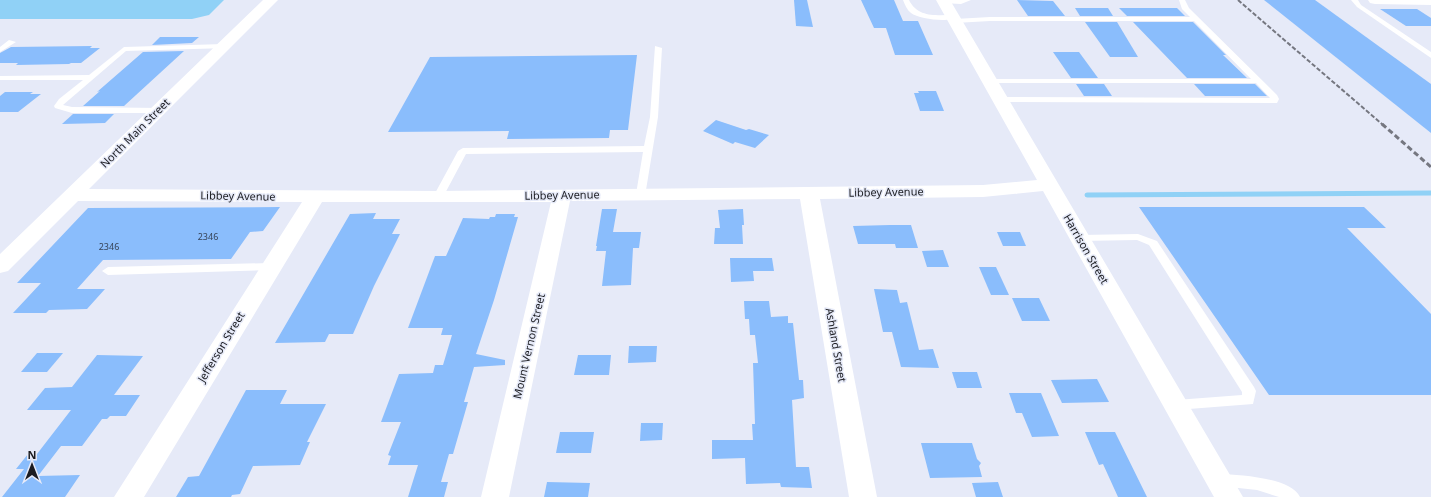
<svg xmlns="http://www.w3.org/2000/svg" width="1431" height="497" viewBox="0 0 1431 497" font-family="'Noto Sans',sans-serif">
<rect width="100%" height="100%" fill="#e6eaf8"/>
<path fill="#90d1f6" d="M0 0H224L209 15 192 19H0Z"/>
<g fill="none" stroke-linecap="round" stroke-linejoin="round">
<path stroke="#90d1f6" stroke-width="5" d="M1087 195 1431 193"/>
</g>
<g fill="#8abdfc">
<path d="M794 0H807L813 27 796 26Z"/>
<path d="M861 0H894L903 21H918L933 55H895L886 28H874Z"/>
<path d="M1017 0 1053 1 1065 16H1028Z"/>
<path d="M1264 0H1315L1431 84V133Z"/>
<path d="M1075 8H1108L1113 16H1080Z"/>
<path d="M1119 8H1177L1185 16H1127Z"/>
<path d="M1380 9H1417L1431 18V26H1406Z"/>
<path d="M1085 22H1117L1138 57H1110Z"/>
<path d="M1133 22H1193L1226 55H1223L1247 78H1187Z"/>
<path d="M160 37H199L192 43 152 45Z"/>
<path d="M92 46 90 48H100L81 63H71L69 64 16 65 18 63H0V53L11 47Z"/>
<path d="M184 51 124 106H83L100 91 97 92 143 52Z"/>
<path d="M1053 52H1079L1098 78H1071Z"/>
<path d="M637 55 628 130H610L609 138 507 139 509 131 388 132 430 57Z"/>
<path d="M1076 84H1104L1112 96H1084Z"/>
<path d="M1194 84H1255L1267 96H1205Z"/>
<path d="M918 91H936L944 111H920L914 93H919Z"/>
<path d="M5 92H33L30 94H41L18 112H0V96Z"/>
<path d="M73 114H114L105 123 62 124Z"/>
<path d="M716 120 746 130 749 129 769 135 755 148 735 142 733 144 703 131Z"/>
<path d="M280 207 263 231 250 232 231 259 103 260 77 289H105L87 309 49 310 46 313H13L41 283H17L88 208Z"/>
<path d="M1139 207H1364L1386 228H1347L1431 314V395H1269Z"/>
<path d="M602 209H617L613 232H641L639 248H633L631 285 602 286 606 251H596L597 246H596Z"/>
<path d="M743 209 744 225H742L743 244H714L715 228H720L718 210Z"/>
<path d="M376 213 373 219H400L392 234H400L374 286 353 334H329L325 342 275 343 350 214Z"/>
<path d="M496 214H515L514 217H518L494 300 476 354 505 360V365L474 367 464 402H468L453 454H449L441 482H448L444 497H408L418 465H388L391 456 388 455 401 422H381L399 374 433 373 435 365H443L452 335H441L443 328H408L435 256H446L463 218 489 219 490 217H495Z"/>
<path d="M890 225H911L918 248H896L895 244H858L853 226Z"/>
<path d="M997 232H1020L1026 246H1003Z"/>
<path d="M943 250 949 267H927L922 251Z"/>
<path d="M730 258H772L774 271H753L754 281 731 282Z"/>
<path d="M979 267H996L1009 295H991Z"/>
<path d="M874 289 897 290 900 303 907 302 919 350 933 349 939 368 901 367 892 332H883Z"/>
<path d="M1012 298H1039L1050 321H1022Z"/>
<path d="M744 301H769L771 317 788 316V323H793L799 380H803L804 398 792 400 796 467H809L812 488 781 487 780 483 746 484 745 458 712 459V440H753L752 424H755L753 363H758L755 335H750L749 319H745Z"/>
<path d="M629 346H657L656 362 628 363Z"/>
<path d="M37 353H63L47 372H21Z"/>
<path d="M97 355 143 356 114 395H140L126 416H110L107 419H102L82 446H61L38 476 80 475 65 497H2L24 469H16L28 454H37L71 410H27L45 388 72 387Z"/>
<path d="M578 355H611L609 375H574Z"/>
<path d="M952 372H977L982 388H957Z"/>
<path d="M1097 379 1109 402 1062 403 1051 380Z"/>
<path d="M246 390H287L280 404H326L307 442H310L300 465 253 466 240 494 232 495 231 497H176L188 477 199 476Z"/>
<path d="M1009 393H1041L1059 436 1032 437 1022 413H1016Z"/>
<path d="M641 423H663L662 440 640 441Z"/>
<path d="M560 432H594L591 453H556Z"/>
<path d="M1085 432H1115L1147 497H1118L1103 464 1099 465Z"/>
<path d="M921 443H972L977 459 981 463 979 466 982 477 930 478Z"/>
<path d="M547 482 590 483 588 497H544Z"/>
<path d="M998 482 1003 497H976L972 483Z"/>
</g>
<g fill="none" stroke-linecap="round" stroke-linejoin="round">
<g fill="#fff" fill-rule="evenodd">
<path d="M903 0H909C918 18 936 15 953 15L957 17C949 23 919 19 911 13 907 10 905 5 903 0Z"/>
<path d="M944 0H971L961 4 942 3 941 2Z"/>
<path d="M1179 0H1185L1189 8 1277 95 1279 99 1277 103 998 102 997 100 1001 97 1270 98 1256 83H989L985 81 989 79H1251L1194 21H990L955 23 951 21 955 19 990 17H1190L1182 9Z"/>
<path d="M1351 0H1358L1361 5 1431 52V58L1357 7Z"/>
<path d="M9 40 16 42 0 52V47Z"/>
<path d="M224 44H227V48L126 51 63 105 72 107 162 108 163 110 159 113H72L55 108 54 106 59 99 83 80H0V76L89 75 124 47Z"/>
<path d="M655 46 662 48 658 117 645 196H637L636 194 643 152 466 154 442 199 438 200 433 197 458 151 463 148 644 146 650 117Z"/>
<path d="M1138 234 1157 241 1254 387 1256 391 1253 404 1176 410 1171 409 1169 405 1171 401 1176 400 1242 395V392L1149 245 1137 240 1080 241 1075 238 1080 235Z"/>
<path d="M270 263 274 264 276 267 274 270 108 275 102 271 108 267Z"/>
<path d="M1220 474C1239 475 1290 477 1300 497H1279L1257 490 1220 486 1215 485 1213 480 1215 475Z"/>
</g>
<g fill="#fff" fill-rule="evenodd">
<path d="M263 0H278L89 189 438 191 983 185 1037 180 936 0H950L1243 497H1214L1043 191 983 197 820 199 877 497H849L800 199 570 201 509 497H481L551 202H322L144 497H114L302 202 78 201 8 271 0 273V254Z"/>
<path d="M1368 0H1431V5L1375 4 1370 3Z"/>
</g>
<path stroke="#757780" stroke-width="2" stroke-dasharray="4.5 2" stroke-linecap="butt" d="M1238 0 1383 125"/>
<path stroke="#757780" stroke-width="3" stroke-dasharray="5.5 3" stroke-linecap="butt" d="M1382 124 1431 167"/>
</g>
<g text-anchor="middle" stroke-width="3" stroke-linejoin="round" paint-order="stroke">
<g font-size="9" fill="#374458">
<text x="208" y="240">2346</text>
<text x="109" y="250">2346</text>
</g>
<g font-size="11" fill="#1b1c21" stroke="#e6eaf8">
<text transform="translate(135 133) rotate(-45)" y="4">North Main Street</text>
<text transform="translate(886 192) rotate(-1)" y="4">Libbey Avenue</text>
<text transform="translate(562 195) rotate(-1)" y="4">Libbey Avenue</text>
<text transform="translate(238 196) rotate(1)" y="4">Libbey Avenue</text>
<text transform="translate(1086 249) rotate(60)" y="4">Harrison Street</text>
<text transform="translate(836 345) rotate(80)" y="4">Ashland Street</text>
<text transform="translate(529 346) rotate(-77)" y="4">Mount Vernon Street</text>
<text transform="translate(221 347) rotate(-59)" y="4">Jefferson Street</text>
</g>
</g>
<g transform="translate(32 465)" stroke="#e6eaf8" stroke-width="3" paint-order="stroke">
<path d="M0-3L7 15L0 10L-7 15Z" fill="#1b1c21"/>
<text y="-6" font-size="11" font-weight="bold" text-anchor="middle" fill="#1b1c21">N</text>
</g>
</svg>
